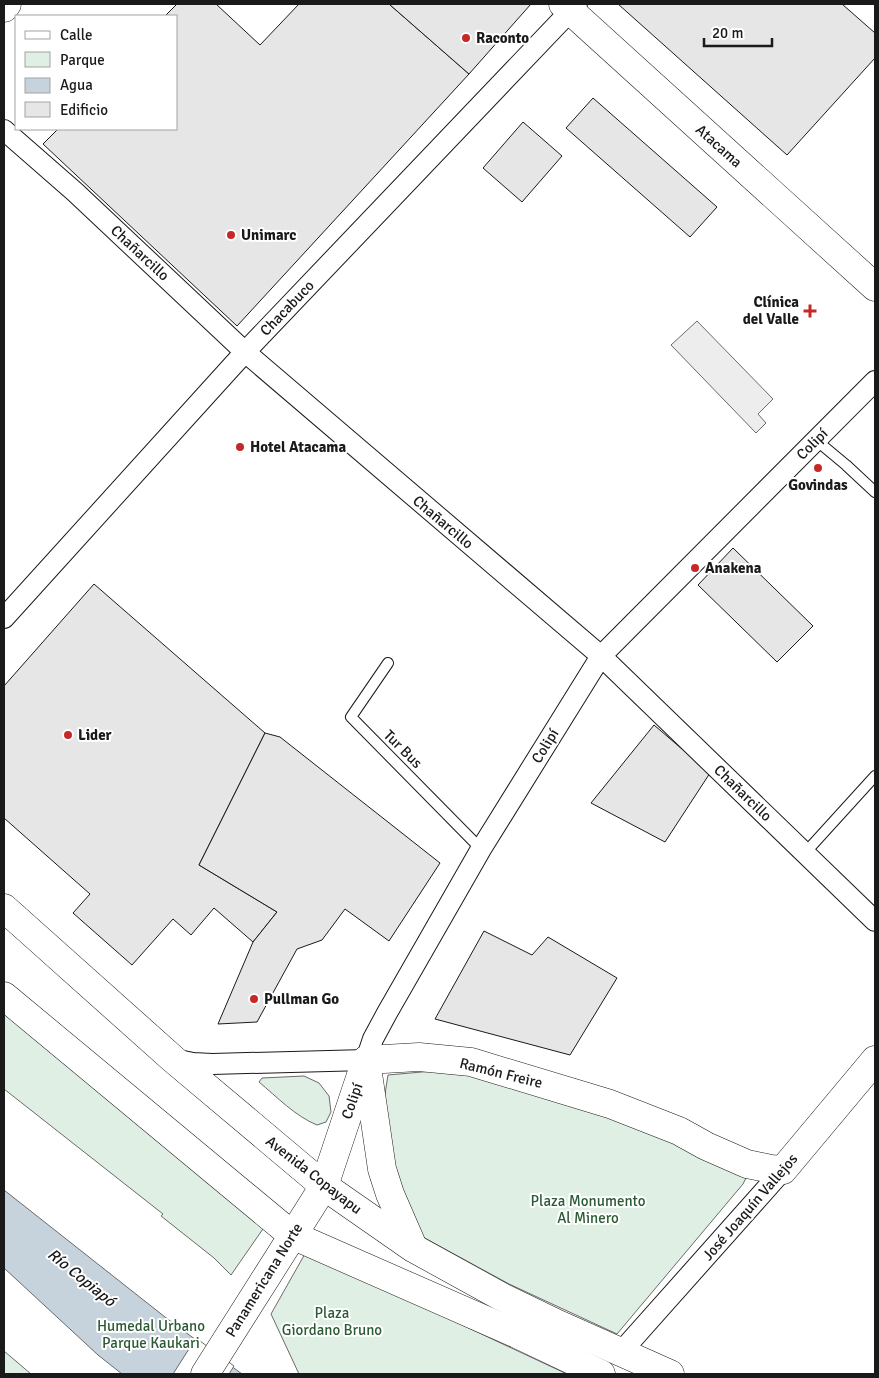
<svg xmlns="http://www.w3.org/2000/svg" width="879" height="1378" viewBox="0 0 879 1378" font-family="Signika,sans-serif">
<rect width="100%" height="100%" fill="#fff"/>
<g fill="#e0efe3" stroke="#6a6a6a">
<path d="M4 1007 265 1226 231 1275 214 1258 161 1216 163 1214 4 1089Z"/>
<path d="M444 1070 530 1086 750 1170 743 1184 617 1334 509 1284 421 1236 398 1194 383 1107 388 1075Z"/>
<path d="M304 1076 319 1083 329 1096 331 1112 326 1122 317 1125C295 1116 277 1097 259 1082L262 1078Z"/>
<path d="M306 1252 567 1374H299L271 1314Z"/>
<path d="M4 1351 31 1374H4Z"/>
</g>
<path fill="#ededed" stroke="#6a6a6a" d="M697 321 773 399 758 414 766 423 756 433 671 345Z"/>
<path fill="#c6d2dc" stroke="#6a6a6a" d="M4 1190 165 1317 242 1374H122L98 1355 4 1268Z"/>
<path fill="#fff" stroke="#6a6a6a" d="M196 1338 234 1366 229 1374H173Z"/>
<g fill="#e6e6e6" stroke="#1a1a1a">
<path d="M177 4H216L260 45 299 4H389L469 74 237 326 43 144 58 129H176V16H165Z"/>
<path d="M389 4H531L469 74Z"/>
<path d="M618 4H842L875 33V58L787 155Z"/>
<path d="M593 98 717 207 690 237 566 128Z"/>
<path d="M523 122 562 156 522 202 483 168Z"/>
<path d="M733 548 813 626 777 662 698 585Z"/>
<path d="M94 584 265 733 199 865 277 912 253 942 214 908 191 935 173 919 132 965 73 913 90 894 4 818V686Z"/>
<path d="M654 725 710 773 665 842 591 803Z"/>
<path d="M265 733 280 737 440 863 389 941 345 909 322 940 297 949 257 1022 218 1024 253 942 277 912 199 865Z"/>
<path d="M484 931 532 955 548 937 617 978 570 1055 435 1019Z"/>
</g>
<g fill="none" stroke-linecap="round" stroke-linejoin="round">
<defs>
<g id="service">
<path d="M816 440 846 465 875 492"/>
<path d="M388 663 351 717 481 849"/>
<path d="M805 853 875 776"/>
</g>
<g id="minor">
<path d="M4 130 75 192 245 352 601 656 875 921"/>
<path d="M4 618 245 352 577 4"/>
<path d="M173 1059 193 1063 212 1064 366 1060 373 1039 387 1013 481 849 601 656 875 381"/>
<path d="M621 1352 783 1170"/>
</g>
<g id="secondary">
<path d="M4 8 7 4"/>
<path d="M324 1186 366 1060 419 1057 471 1062 610 1104 679 1131 706 1146 747 1164 771 1169 783 1170 875 1060"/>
</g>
<path id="primary" d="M563 4 875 287"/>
<g id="trunk">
<path d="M4 908 173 1059 324 1186 413 1248 502 1297 560 1325 670 1374"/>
<path d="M4 996 292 1235 517 1334 601 1374"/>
<path d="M366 1060 382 1169 390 1194 413 1247"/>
<path d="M205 1374 324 1186"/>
</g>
</defs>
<use href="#service" stroke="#1a1a1a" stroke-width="12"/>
<use href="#minor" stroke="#1a1a1a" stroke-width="22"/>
<use href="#secondary" stroke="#1a1a1a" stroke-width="29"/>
<use href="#primary" stroke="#1a1a1a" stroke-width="29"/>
<use href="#trunk" stroke="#1a1a1a" stroke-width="29"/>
<use href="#service" stroke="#fff" stroke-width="10"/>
<use href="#minor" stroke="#fff" stroke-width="20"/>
<use href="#secondary" stroke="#fff" stroke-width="28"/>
<use href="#primary" stroke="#fff" stroke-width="28"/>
<use href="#trunk" stroke="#fff" stroke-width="28"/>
</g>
<g fill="#c62828" stroke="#fff" stroke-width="2">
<circle cx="466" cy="38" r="5"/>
<circle cx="231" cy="235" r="5"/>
<path d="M807.5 303.5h5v5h5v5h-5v5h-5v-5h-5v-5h5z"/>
<circle cx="240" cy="447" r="5"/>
<circle cx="818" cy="468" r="5"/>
<circle cx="695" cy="568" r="5"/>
<circle cx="68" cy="735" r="5"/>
<circle cx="254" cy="999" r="5"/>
</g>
<g text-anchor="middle" stroke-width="4" stroke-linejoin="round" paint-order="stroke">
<g font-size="15" font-weight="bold" fill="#1a1a1a" stroke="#fff" text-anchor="start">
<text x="476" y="43">Raconto</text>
<text x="241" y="240">Unimarc</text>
<text x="799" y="307" text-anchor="end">Clínica<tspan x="799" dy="17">del Valle</tspan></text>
<text x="250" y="452">Hotel Atacama</text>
<text x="818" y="490" text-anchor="middle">Govindas</text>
<text x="705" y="573">Anakena</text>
<text x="78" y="740">Lider</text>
<text x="264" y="1004">Pullman Go</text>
</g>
<g font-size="15" fill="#1a1a1a" stroke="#fff">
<text transform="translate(719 146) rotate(42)" y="5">Atacama</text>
<text transform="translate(140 253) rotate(43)" y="5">Chañarcillo</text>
<text transform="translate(287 308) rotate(-46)" y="5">Chacabuco</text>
<text transform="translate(812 444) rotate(-45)" y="5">Colipí</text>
<text transform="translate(443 522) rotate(40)" y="5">Chañarcillo</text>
<text transform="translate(545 746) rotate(-58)" y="5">Colipí</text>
<text transform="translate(403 749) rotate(45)" y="5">Tur Bus</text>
<text transform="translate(743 793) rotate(44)" y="5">Chañarcillo</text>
<text transform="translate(501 1073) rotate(14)" y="5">Ramón Freire</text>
<text transform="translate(352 1101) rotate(-71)" y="5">Colipí</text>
<text transform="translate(314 1175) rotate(38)" y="5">Avenida Copayapu</text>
<text transform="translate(750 1207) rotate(-49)" y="5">José Joaquín Vallejos</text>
<text transform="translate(264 1280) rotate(-58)" y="5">Panamericana Norte</text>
</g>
<g font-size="15" fill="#2b5a34" stroke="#fff">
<text x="588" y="1206">Plaza Monumento<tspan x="588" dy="17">Al Minero</tspan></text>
<text x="332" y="1318">Plaza<tspan x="332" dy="17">Giordano Bruno</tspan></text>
<text x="151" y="1331">Humedal Urbano<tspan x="151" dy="17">Parque Kaukari</tspan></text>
</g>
<g font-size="16" font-style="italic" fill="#1a1a1a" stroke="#fff">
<text transform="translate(82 1277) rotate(39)" y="6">Río Copiapó</text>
</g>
</g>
<rect width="879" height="1378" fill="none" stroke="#1a1a1a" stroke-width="10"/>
<rect x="15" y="15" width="162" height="115" fill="#ffffff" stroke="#a3a3a3"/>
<rect x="25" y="31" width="25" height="8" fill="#ffffff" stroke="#a3a3a3"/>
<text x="60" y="40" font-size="15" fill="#1a1a1a">Calle</text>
<rect x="25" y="52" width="25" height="15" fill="#e0efe3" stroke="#a3a3a3"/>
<text x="60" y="65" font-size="15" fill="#1a1a1a">Parque</text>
<rect x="25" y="78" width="25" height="15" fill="#c6d2dc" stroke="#a3a3a3"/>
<text x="60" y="90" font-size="15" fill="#1a1a1a">Agua</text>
<rect x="25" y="102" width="25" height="15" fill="#e6e6e6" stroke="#a3a3a3"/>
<text x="60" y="115" font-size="15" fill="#1a1a1a">Edificio</text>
<path d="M704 38v8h68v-8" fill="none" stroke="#1a1a1a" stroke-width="2.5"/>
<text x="712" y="38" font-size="15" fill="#1a1a1a" stroke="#ffffff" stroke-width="4" paint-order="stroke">20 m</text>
</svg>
